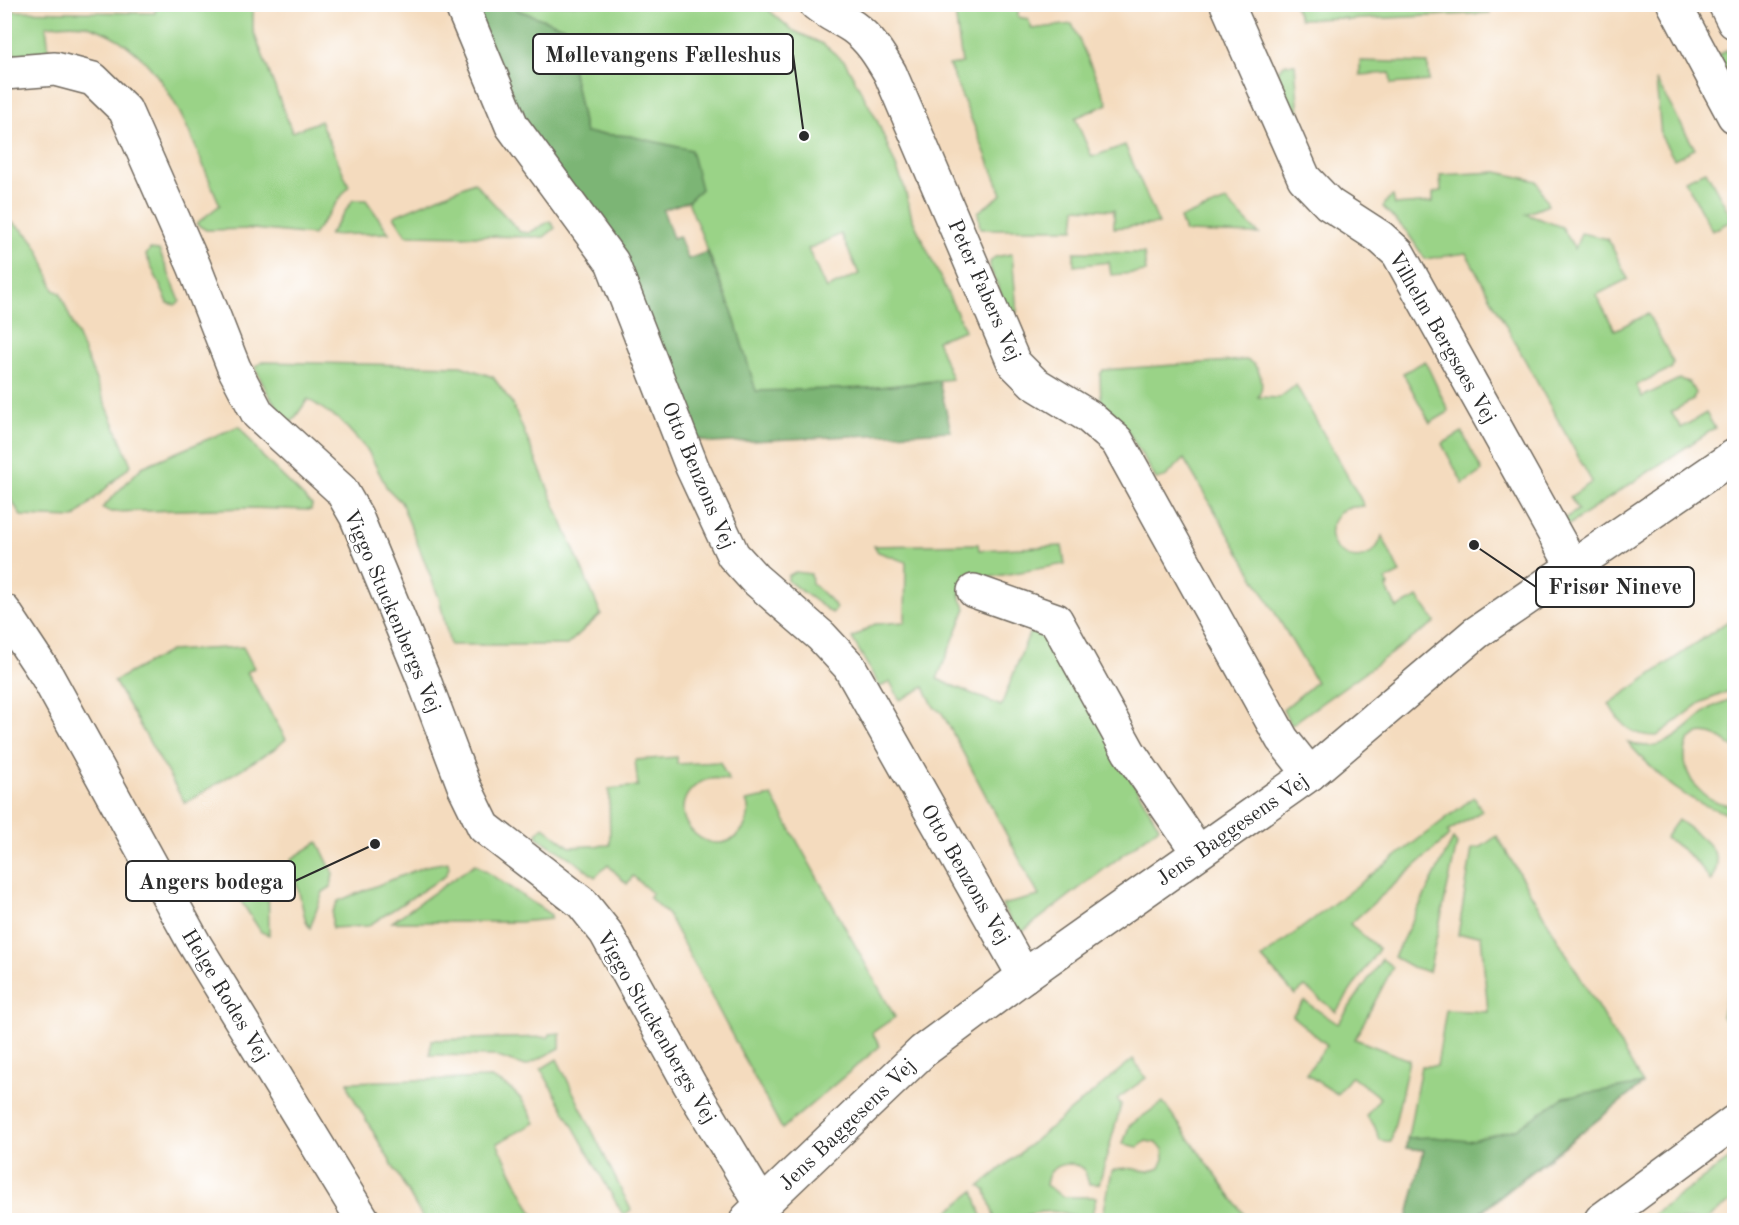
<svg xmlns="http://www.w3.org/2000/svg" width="1739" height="1225" viewBox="0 0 1739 1225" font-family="'Old Standard TT',serif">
<rect width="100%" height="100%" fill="#fff"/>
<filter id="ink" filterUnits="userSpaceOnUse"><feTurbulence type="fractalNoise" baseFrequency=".0167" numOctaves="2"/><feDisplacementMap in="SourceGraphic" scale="12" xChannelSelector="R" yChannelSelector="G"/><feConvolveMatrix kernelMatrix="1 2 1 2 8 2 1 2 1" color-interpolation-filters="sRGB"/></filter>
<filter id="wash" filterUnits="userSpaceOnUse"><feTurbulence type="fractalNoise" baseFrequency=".008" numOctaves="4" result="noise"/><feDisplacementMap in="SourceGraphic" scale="24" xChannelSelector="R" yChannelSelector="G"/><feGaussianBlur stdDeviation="1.35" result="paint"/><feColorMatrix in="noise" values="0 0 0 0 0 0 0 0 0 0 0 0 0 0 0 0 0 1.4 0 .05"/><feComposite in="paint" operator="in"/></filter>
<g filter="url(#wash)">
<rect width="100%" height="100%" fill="#f4dbbe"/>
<g fill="#9ad387" stroke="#627f59" stroke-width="1.5" fill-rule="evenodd">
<path d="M1484 4 1490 13 1346 20V18L1300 19 1294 5Z"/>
<path d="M156 5H253V30L292 132 320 121 349 186 313 235 254 229 206 230 196 224 220 205C190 138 167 49 88 26 76 22 59 25 46 26L49 51 16 56 5 32V11L155 13Z"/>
<path d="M511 5H763L792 30 823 44 845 62 877 120 904 186 912 218 965 330 937 340 952 379 870 388 755 392 732 311 688 201 701 189 630 136 585 133 564 27 520 11ZM841 234 859 274 826 289 808 249Z"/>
<path d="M954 5H1018V17L1028 19 1032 29 1072 24 1108 104 1075 118 1092 157 1125 145 1159 224 1114 228V210L1076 208 1074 229H980L978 212 1002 194 949 65 962 63Z"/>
<path d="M1734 46V85L1718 55Z"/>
<path d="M1360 61 1428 63 1429 81 1391 84 1390 73 1360 75Z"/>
<path d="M1285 64H1295L1300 128H1294L1276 83 1279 69Z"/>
<path d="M1656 80 1695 149 1674 159 1661 136Z"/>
<path d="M1706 171 1733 220 1712 231 1685 180Z"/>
<path d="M1497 172 1537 181 1548 205 1526 214 1562 227 1575 249 1581 233 1608 239 1628 279 1596 295 1615 330 1648 314 1673 362 1672 368 1636 385 1642 397 1679 379 1689 382 1695 393 1693 400 1671 412 1681 428 1706 413 1715 428 1567 526 1562 520 1578 510 1570 497 1592 482 1466 253 1425 259 1407 232 1383 207 1388 199 1393 196 1395 205 1433 202V193L1441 191 1440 175Z"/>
<path d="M474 182 520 232 529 233 550 221 555 228 544 237 406 235 394 216Z"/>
<path d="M353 200H366L389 233 329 235Z"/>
<path d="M1226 201 1259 234 1185 232 1180 218Z"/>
<path d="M5 219C39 235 41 256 54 290L60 293 131 465 74 518 21 516 5 489Z"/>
<path d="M150 249 159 250 180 301 175 305 168 303 146 255Z"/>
<path d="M1074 252 1144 253 1146 272 1111 275 1109 262 1074 266Z"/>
<path d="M1012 254 1017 312 1010 315 990 268V262L995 257Z"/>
<path d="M1246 360C1260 364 1266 385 1258 397L1279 398 1296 385 1360 498 1364 506 1345 508C1302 542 1367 584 1382 536L1400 573 1386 580 1389 586 1386 587 1397 608 1418 597 1435 622 1291 725 1283 710 1316 682 1184 459 1164 478 1156 479 1130 435 1113 412 1101 403 1100 375 1103 370Z"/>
<path d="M1425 361 1448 410 1447 413 1430 423 1403 373Z"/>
<path d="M262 362 461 366 493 377 512 403 601 614 567 645H450L439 598 401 502 387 488 368 451 341 421 308 399 291 423C274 406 265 390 255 367Z"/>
<path d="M239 426 263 457 312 505 311 510 250 508 111 512 102 508 142 467Z"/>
<path d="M1462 432 1482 471 1463 484 1442 444Z"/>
<path d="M978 544 979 550 1062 546 1065 564 986 578 970 571C960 584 955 594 966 608L937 679 1001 706 1032 626 1048 634 1159 827 1018 935 1002 905 1039 896 942 713 934 707 924 687 900 700 890 682 880 687 852 638 875 624 905 622 906 562 878 552 874 546Z"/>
<path d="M795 572 811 574 812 583 834 604 836 609 832 613 788 581V576Z"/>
<path d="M1734 617V689L1702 702 1657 736C1631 736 1621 726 1609 704Z"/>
<path d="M243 647 254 668 247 672 286 739 276 748 185 803 114 681 170 651Z"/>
<path d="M1734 698V748C1670 695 1667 802 1734 805V815C1686 804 1660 778 1628 743 1663 754 1681 733 1705 712 1713 705 1725 702 1734 698Z"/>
<path d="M677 757V764L720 762 729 781C717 777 704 778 694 787 658 819 718 869 744 827 749 819 750 809 746 801L772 796 895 1017 872 1033 880 1046 782 1129 668 915 649 897 652 893 633 876 627 884 608 865 595 877 572 859 538 838 537 833 544 827 570 847 610 845 609 789 638 786 635 760Z"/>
<path d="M1474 797 1482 811 1447 832 1450 835 1350 924 1379 949 1336 1012 1305 987 1295 995 1262 958Z"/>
<path d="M1678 820C1691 830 1717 845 1717 864 1717 869 1712 877 1711 882 1699 863 1685 849 1665 838Z"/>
<path d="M1497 836 1643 1084 1472 1220H1407L1424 1150 1406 1148 1421 1066H1437L1446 1010 1488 1012 1481 935H1458L1472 849 1481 847Z"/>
<path d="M1453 839 1457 844 1429 972 1412 967 1394 957Z"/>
<path d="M318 842 333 873 331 887 323 892 310 928 306 922 291 859Z"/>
<path d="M448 862 449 868 445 876 368 926 332 928V913L338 901 426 866Z"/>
<path d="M475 864 551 915V919L519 922H392Z"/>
<path d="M268 873 269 935 261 932 237 895 238 891Z"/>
<path d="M1382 959 1393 967 1355 1039 1409 1060 1391 1142 1380 1140 1374 1125 1366 1116 1380 1098 1352 1076 1337 1094 1306 1074 1327 1045 1292 1016 1304 1001 1338 1024Z"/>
<path d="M1734 977V1026L1730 1029 1722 1016 1731 978Z"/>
<path d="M560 1033V1048L525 1066 495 1056 430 1055 431 1040 549 1037 550 1034Z"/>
<path d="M557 1059 631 1210 623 1215 541 1069Z"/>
<path d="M1133 1059 1146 1078 1117 1099 1121 1105 1099 1184H1089L1084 1169C1068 1159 1048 1164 1046 1185L1064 1197H1096L1092 1215C1080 1220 1070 1213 1058 1212 1036 1209 1016 1221 995 1220L986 1191 980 1186Z"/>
<path d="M491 1078C514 1088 525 1100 535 1123L497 1143 536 1220H424L350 1092 348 1082Z"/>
<path d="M1163 1102 1248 1220H1102L1112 1171C1131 1162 1143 1177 1160 1168L1164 1159 1163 1149 1156 1143 1146 1141 1138 1147 1123 1144 1129 1126Z"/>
<path d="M1734 1156V1199L1706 1220H1646Z"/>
<path d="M974 1191 983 1220H938Z"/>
</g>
<g fill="#7bb574" stroke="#537050" stroke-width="1.5">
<path d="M465 5H510L520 11 564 27 585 133 630 136 691 150 701 189 688 201 663 210 673 238 679 236 688 259 707 252 732 311 756 391 870 388 939 381 951 431 712 443 688 436 520 117Z"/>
<path d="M1643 1084 1469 1220H1407L1424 1150 1406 1148 1407 1138 1433 1137 1468 1141 1516 1129 1564 1097Z"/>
</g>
</g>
<g filter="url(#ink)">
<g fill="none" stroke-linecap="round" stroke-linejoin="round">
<defs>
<g id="street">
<path d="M461 4 512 126 612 262 692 467 733 555 754 578 821 636 849 666 1024 976"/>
<path d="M816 4C828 14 841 19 853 27 870 39 880 56 890 73L1014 363 1034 383 1088 416 1117 441 1282 739 1310 774"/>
<path d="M1227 4 1304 178 1329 204 1380 237 1398 253 1572 565"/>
<path d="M4 73 55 69 93 79 125 110 194 266 234 368 258 414 341 490 356 516 422 675 464 786 484 827 582 903 606 933 690 1085 762 1205"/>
<path d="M974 591 1056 620 1129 752 1198 852"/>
<path d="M4 611 47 676 194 943 363 1220"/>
<path d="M747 1219 923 1051 1024 976 1310 774 1476 633 1734 456"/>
</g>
<g id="secondary">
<path d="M1674 4 1734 116"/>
<path d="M1725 4 1734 22"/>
<path d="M1601 1220 1734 1122"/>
</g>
</defs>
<use href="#street" stroke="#71695e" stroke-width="36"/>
<use href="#secondary" stroke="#71695e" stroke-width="36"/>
<use href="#street" stroke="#fff" stroke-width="33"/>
<use href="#secondary" stroke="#fff" stroke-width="33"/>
</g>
</g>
<g text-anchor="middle" stroke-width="4.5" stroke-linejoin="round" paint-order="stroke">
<g font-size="21" fill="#2b2b2b" stroke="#fff">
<text transform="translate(985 290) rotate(66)" y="7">Peter Fabers Vej</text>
<text transform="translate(1443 337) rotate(60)" y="7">Vilhelm Bergsøes Vej</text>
<text transform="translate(699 475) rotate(67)" y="7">Otto Benzons Vej</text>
<text transform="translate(393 611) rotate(67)" y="7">Viggo Stuckenbergs Vej</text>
<text transform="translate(1232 829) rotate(-35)" y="7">Jens Baggesens Vej</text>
<text transform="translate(966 874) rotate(60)" y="7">Otto Benzons Vej</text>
<text transform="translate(226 995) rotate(59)" y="7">Helge Rodes Vej</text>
<text transform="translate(657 1027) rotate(60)" y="7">Viggo Stuckenbergs Vej</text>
<text transform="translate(847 1124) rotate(-44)" y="7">Jens Baggesens Vej</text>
</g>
</g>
<path fill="none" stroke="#2b2b2b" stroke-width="2" d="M804 136L793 54M1474 545L1536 587M375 844L295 881"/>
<g fill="#2b2b2b" stroke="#fff" stroke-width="2">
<circle cx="804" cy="136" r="6"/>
<circle cx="1474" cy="545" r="6"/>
<circle cx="375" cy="844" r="6"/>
</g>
<g fill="#fff" stroke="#2b2b2b" stroke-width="2">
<rect x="533" y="34" width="260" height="40" rx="6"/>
<rect x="1536" y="567" width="158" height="40" rx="6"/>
<rect x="126" y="861" width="169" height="40" rx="6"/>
</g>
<g font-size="22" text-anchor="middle" font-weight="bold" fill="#2b2b2b">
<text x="663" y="62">Møllevangens Fælleshus</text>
<text x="1615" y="594">Frisør Nineve</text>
<text x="211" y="889">Angers bodega</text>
</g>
<rect width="1739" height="1225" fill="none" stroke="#fff" stroke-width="24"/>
</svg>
